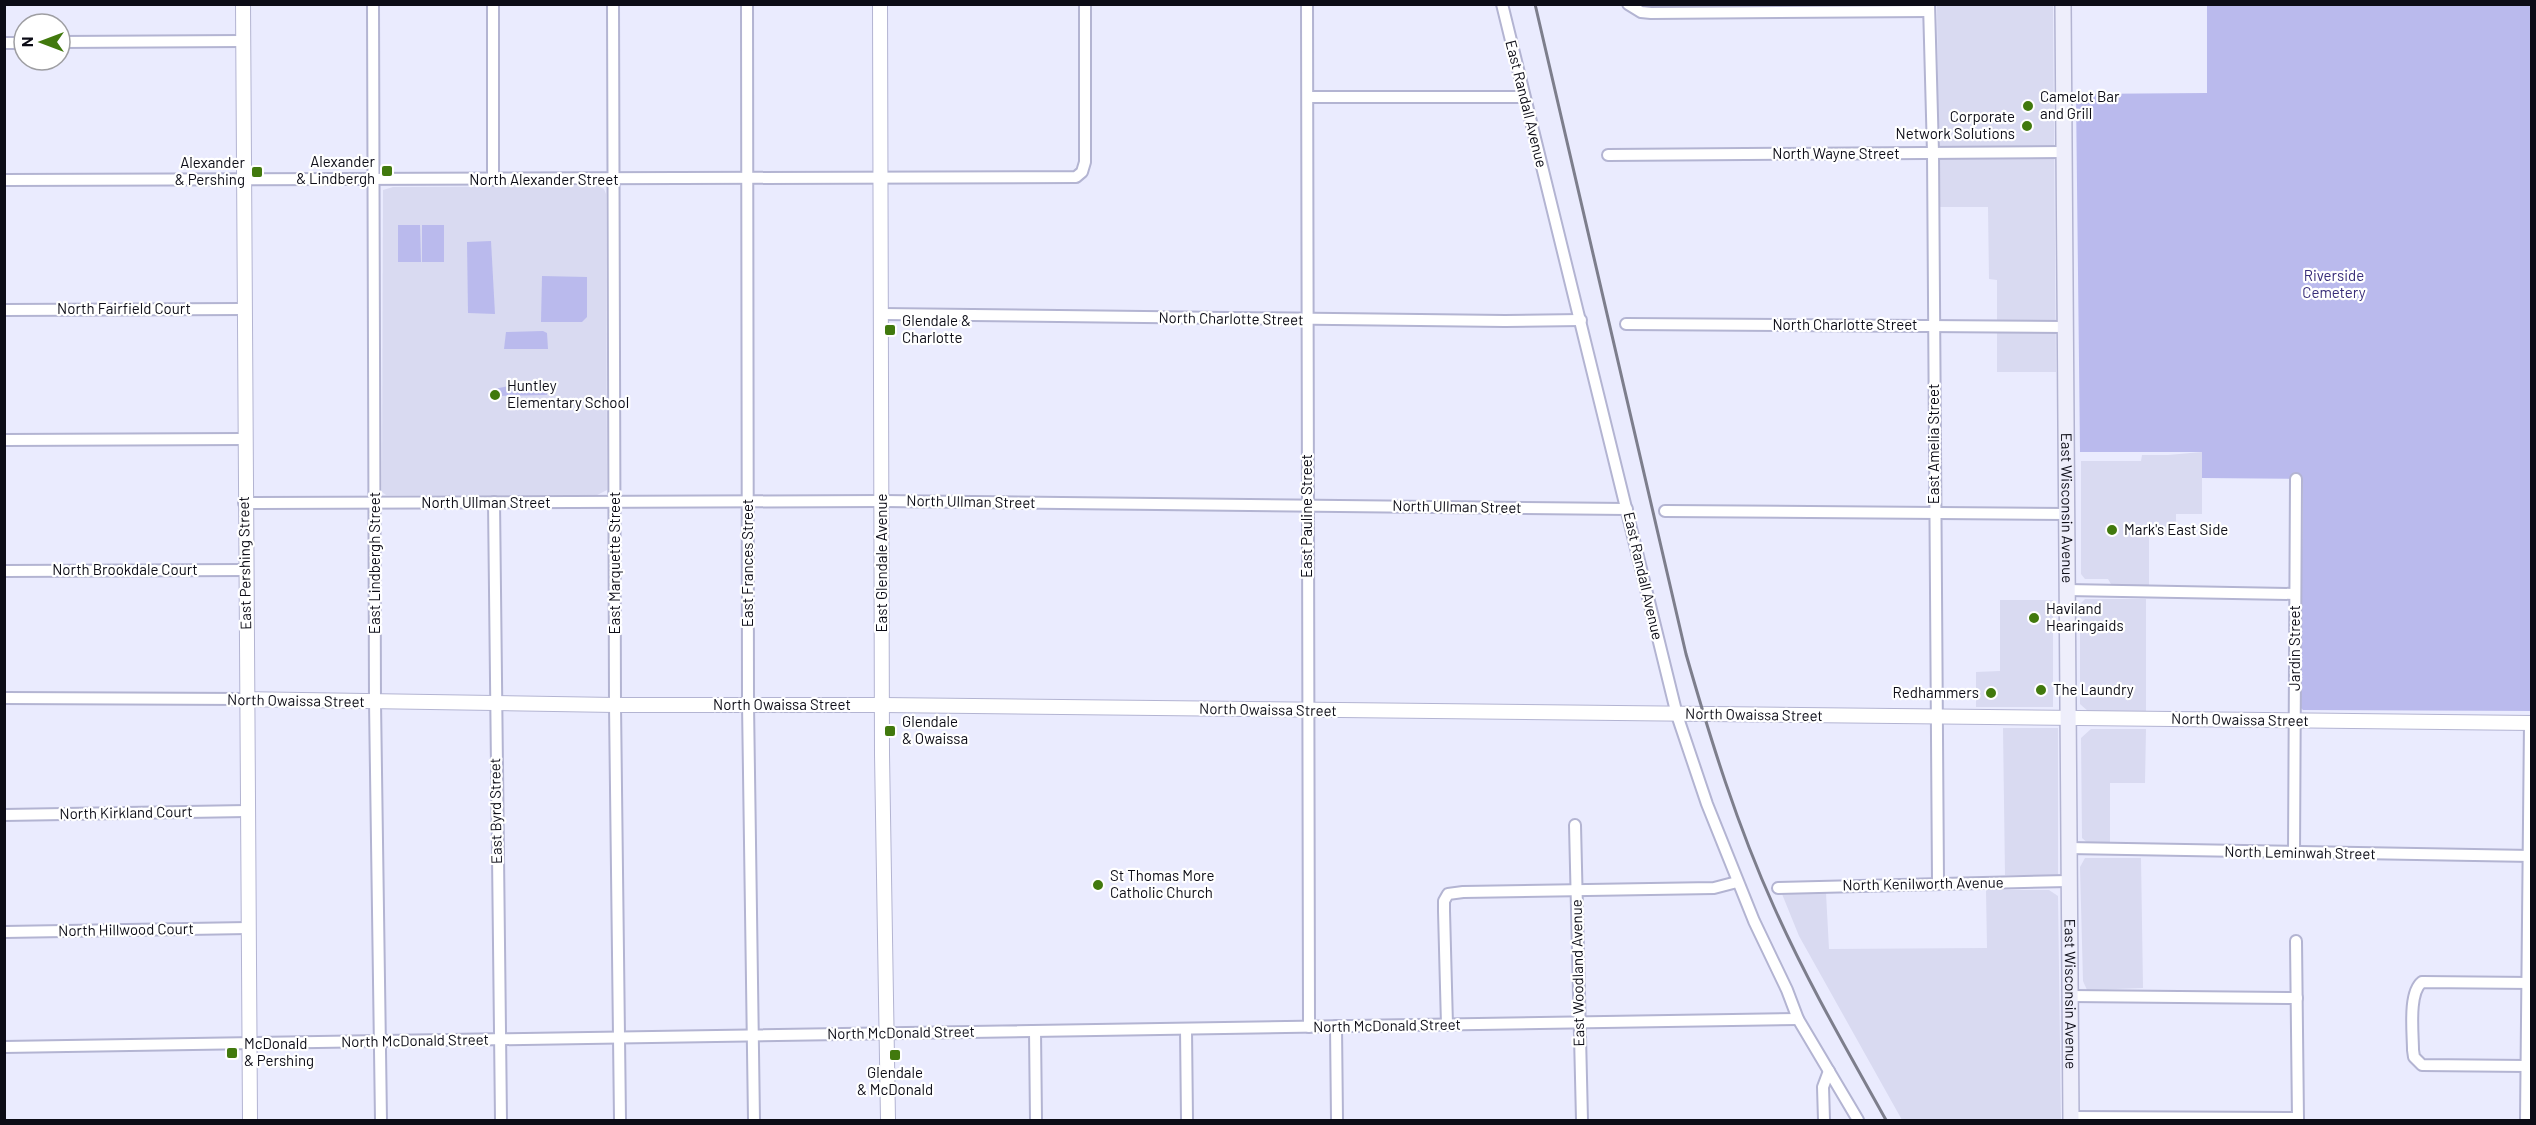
<svg xmlns="http://www.w3.org/2000/svg" width="2536" height="1125" viewBox="0 0 2536 1125" font-family="Barlow,sans-serif">
<rect width="100%" height="100%" fill="#eaebfe"/>
<g fill="#d9daf1">
<path d="M1937 5H2053L2056 372H1997V280L1989 279 1988 207H1939Z"/>
<path d="M599 186 604 189 606 194 607 490 597 495H386L382 492 383 190 393 187Z"/>
<path d="M2202 452V514H2176V534H2149V586L2111 584 2108 579H2085L2081 574V461H2141L2142 455H2168Z"/>
<path d="M2085 599H2146V713L2089 712 2080 704V604Z"/>
<path d="M2000 600H2053V707H1976V672L2000 671Z"/>
<path d="M2003 728H2058V875H2005Z"/>
<path d="M2091 729H2146L2145 783H2110V843L2089 844 2082 838 2081 738Z"/>
<path d="M2085 858H2141L2143 988 2087 990 2083 981 2080 867Z"/>
<path d="M1986 890H2049L2058 896 2061 1120H1902L1799 936 1782 894 1826 893 1829 949 1987 948Z"/>
</g>
<g fill="#babaed">
<path d="M2207 5H2531V711L2303 710 2300 707 2303 479 2202 478V452H2080L2076 94 2207 93Z"/>
<path d="M398 225H420L421 262H398Z"/>
<rect x="422" y="225" width="22" height="37"/>
<path d="M491 241 495 314 468 313 467 242Z"/>
<path d="M542 276 587 277V317L582 322H541Z"/>
<path d="M543 331 547 333 548 349H504L506 332Z"/>
<path d="M519 384 547 388V395L494 396V389Z"/>
</g>
<g fill="none" stroke-linecap="round" stroke-linejoin="round">
<defs>
<g id="minor">
<path d="M373 4 375 702 381 1120"/>
<path d="M493 4V180"/>
<path d="M613 4 615 705 620 1120"/>
<path d="M747 4 748 704 754 1120"/>
<path d="M1307 4 1309 1027"/>
<path d="M1502 4 1677 715 1707 804 1754 921 1787 990 1798 1019 1858 1120"/>
<path d="M1628 4 1641 12 1651 13 1929 11"/>
<path d="M1929 4 1933 153 1938 883"/>
<path d="M60 42 243 41"/>
<path d="M4 43H24"/>
<path d="M1308 97H1523"/>
<path d="M1608 155 2064 152"/>
<path d="M4 180 1076 177 1082 172 1085 162V4"/>
<path d="M4 310 243 309"/>
<path d="M881 314 1505 321 1581 320"/>
<path d="M1626 324 2065 327"/>
<path d="M4 440 245 439"/>
<path d="M494 502 501 1120"/>
<path d="M244 503 882 501 1627 509"/>
<path d="M1665 511 2067 514"/>
<path d="M4 571 246 570"/>
<path d="M2067 590 2295 594"/>
<path d="M4 698 246 699"/>
<path d="M4 815 247 811"/>
<path d="M1575 825 1582 1120"/>
<path d="M2068 848 2532 856"/>
<path d="M2294 853 2296 479"/>
<path d="M1778 888 2068 881"/>
<path d="M4 932 248 928"/>
<path d="M2296 941 2298 1120"/>
<path d="M2070 996 2297 998"/>
<path d="M1447 1025 1444 911V901L1448 894 1463 892 1714 888 1737 882"/>
<path d="M1336 1026 1337 1120"/>
<path d="M1186 1029 1187 1120"/>
<path d="M1035 1031 1036 1120"/>
<path d="M4 1047 1798 1019"/>
<path d="M2527 1066 2422 1065 2414 1057 2413 1050C2413 1033 2408 993 2422 982L2532 983"/>
<path d="M2071 1117 2298 1118"/>
<path d="M1824 1120 1823 1087 1829 1071"/>
<path d="M2526 1120 2530 723"/>
</g>
<g id="tertiary">
<path d="M243 4 250 1120"/>
<path d="M880 4 882 754 888 1120"/>
<path d="M246 699 615 705H883L2532 723"/>
</g>
<g id="secondary">
<path id="s1" d="M2063 4 2071 1120"/>
</g>
</defs>
<use href="#minor" stroke="#b3b4d2" stroke-width="14"/>
<use href="#tertiary" stroke="#b3b4d2" stroke-width="16"/>
<use href="#secondary" stroke="#b3b4d2" stroke-width="18"/>
<use href="#minor" stroke="#fff" stroke-width="10"/>
<use href="#tertiary" stroke="#fff" stroke-width="14"/>
<use href="#secondary" stroke="#eeeefb" stroke-width="15"/>
<path stroke="#7d7e8c" stroke-width="3" d="M1535 4 1686 654C1711 741 1737 825 1774 907 1807 981 1847 1050 1886 1120"/>
</g>
<g fill="#41790d" stroke="#fff" stroke-width="2">
<circle cx="2028" cy="106" r="6"/>
<circle cx="2027" cy="126" r="6"/>
<rect x="381" y="165" width="12" height="12" rx="3"/>
<rect x="251" y="166" width="12" height="12" rx="3"/>
<rect x="884" y="324" width="12" height="12" rx="3"/>
<circle cx="495" cy="395" r="6"/>
<circle cx="2112" cy="530" r="6"/>
<circle cx="2034" cy="618" r="6"/>
<circle cx="2041" cy="690" r="6"/>
<circle cx="1991" cy="693" r="6"/>
<rect x="884" y="725" width="12" height="12" rx="3"/>
<circle cx="1098" cy="885" r="6"/>
<rect x="226" y="1047" width="12" height="12" rx="3"/>
<rect x="889" y="1049" width="12" height="12" rx="3"/>
</g>
<g text-anchor="middle" stroke-width="4.5" stroke-linejoin="round" paint-order="stroke">
<g font-size="15" fill="#0c0c16" stroke="#fff" text-anchor="start">
<text x="2040" y="102">Camelot Bar<tspan x="2040" dy="17">and Grill</tspan></text>
<text x="2015" y="122" text-anchor="end">Corporate<tspan x="2015" dy="17">Network Solutions</tspan></text>
<text x="375" y="167" text-anchor="end">Alexander<tspan x="375" dy="17">&amp; Lindbergh</tspan></text>
<text x="245" y="168" text-anchor="end">Alexander<tspan x="245" dy="17">&amp; Pershing</tspan></text>
<text x="902" y="326">Glendale &amp;<tspan x="902" dy="17">Charlotte</tspan></text>
<text x="507" y="391">Huntley<tspan x="507" dy="17">Elementary School</tspan></text>
<text x="2124" y="535">Mark's East Side</text>
<text x="2046" y="614">Haviland<tspan x="2046" dy="17">Hearingaids</tspan></text>
<text x="2053" y="695">The Laundry</text>
<text x="1979" y="698" text-anchor="end">Redhammers</text>
<text x="902" y="727">Glendale<tspan x="902" dy="17">&amp; Owaissa</tspan></text>
<text x="1110" y="881">St Thomas More<tspan x="1110" dy="17">Catholic Church</tspan></text>
<text x="244" y="1049">McDonald<tspan x="244" dy="17">&amp; Pershing</tspan></text>
<text x="895" y="1078" text-anchor="middle">Glendale<tspan x="895" dy="17">&amp; McDonald</tspan></text>
</g>
<g font-size="15" fill="#0c0c16" stroke="#fff">
<text transform="translate(1526 104) rotate(76)" y="5">East Randall Avenue</text>
<text x="1836" y="159">North Wayne Street</text>
<text x="544" y="185">North Alexander Street</text>
<text x="124" y="314">North Fairfield Court</text>
<text transform="translate(1231 319) rotate(1)" y="5">North Charlotte Street</text>
<text x="1845" y="330">North Charlotte Street</text>
<text transform="translate(1934 444) rotate(-90)" y="5">East Amelia Street</text>
<text transform="translate(971 502) rotate(1)" y="5">North Ullman Street</text>
<text x="486" y="508">North Ullman Street</text>
<text transform="translate(1457 507) rotate(1)" y="5">North Ullman Street</text>
<text dy="5" stroke="none"><textPath href="#s1" startOffset="504">East Wisconsin Avenue</textPath></text>
<text transform="translate(1307 516) rotate(-90)" y="5">East Pauline Street</text>
<text transform="translate(245 563) rotate(-91)" y="5">East Pershing Street</text>
<text transform="translate(375 563) rotate(-90)" y="5">East Lindbergh Street</text>
<text transform="translate(615 563) rotate(-90)" y="5">East Marquette Street</text>
<text transform="translate(748 563) rotate(-90)" y="5">East Frances Street</text>
<text transform="translate(882 563) rotate(-90)" y="5">East Glendale Avenue</text>
<text x="125" y="575">North Brookdale Court</text>
<text transform="translate(1643 576) rotate(77)" y="5">East Randall Avenue</text>
<text transform="translate(2295 648) rotate(-90)" y="5">Jardin Street</text>
<text transform="translate(296 701) rotate(1)" y="5">North Owaissa Street</text>
<text x="782" y="710">North Owaissa Street</text>
<text transform="translate(1268 710) rotate(1)" y="5">North Owaissa Street</text>
<text transform="translate(1754 715) rotate(1)" y="5">North Owaissa Street</text>
<text transform="translate(2240 720) rotate(1)" y="5">North Owaissa Street</text>
<text transform="translate(496 811) rotate(-91)" y="5">East Byrd Street</text>
<text transform="translate(126 813) rotate(-1)" y="5">North Kirkland Court</text>
<text transform="translate(2300 853) rotate(1)" y="5">North Leminwah Street</text>
<text transform="translate(1923 884) rotate(-1)" y="5">North Kenilworth Avenue</text>
<text transform="translate(126 930) rotate(-1)" y="5">North Hillwood Court</text>
<text transform="translate(1578 973) rotate(-91)" y="5">East Woodland Avenue</text>
<text dy="5" stroke="none"><textPath href="#s1" startOffset="990">East Wisconsin Avenue</textPath></text>
<text transform="translate(1387 1026) rotate(-1)" y="5">North McDonald Street</text>
<text transform="translate(901 1033) rotate(-1)" y="5">North McDonald Street</text>
<text transform="translate(415 1041) rotate(-1)" y="5">North McDonald Street</text>
</g>
<g font-size="15" fill="#372c78" stroke="#fff">
<text x="2334" y="281">Riverside<tspan x="2334" dy="17">Cemetery</tspan></text>
</g>
</g>
<rect width="2536" height="1125" fill="none" stroke="#0c0c16" stroke-width="12"/>
<g transform="translate(42 42) rotate(270)"><circle r="28" fill="#ffffff" stroke="#9e9ea2" stroke-width="1.5"/>
<path d="M0-4.5L10 22L0 15L-10 22Z" fill="#41790d"/>
<text y="-9" font-size="16" font-weight="bold" text-anchor="middle" fill="#0c0c16">N</text>
</g>
</svg>
